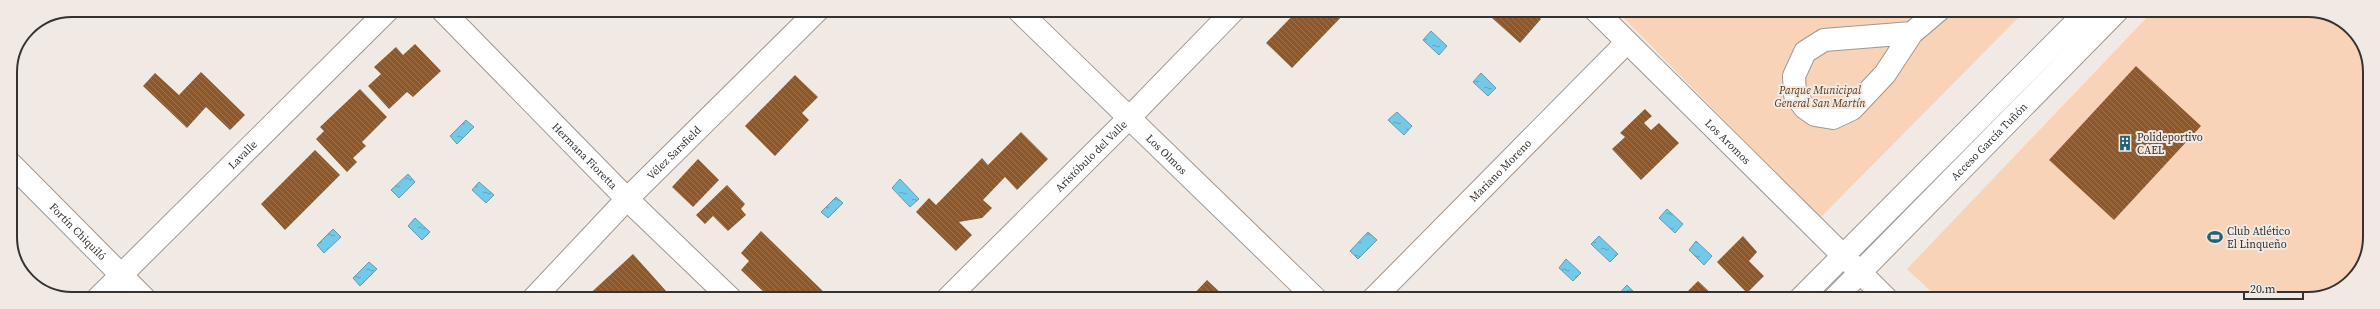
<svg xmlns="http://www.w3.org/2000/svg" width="2380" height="309" viewBox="0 0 2380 309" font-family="'Source Serif 4',serif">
<defs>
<pattern id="water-ripples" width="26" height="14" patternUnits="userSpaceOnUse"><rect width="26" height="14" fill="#73c9e8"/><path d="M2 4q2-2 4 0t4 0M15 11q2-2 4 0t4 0" fill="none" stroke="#5fa4bc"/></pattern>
<pattern id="building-back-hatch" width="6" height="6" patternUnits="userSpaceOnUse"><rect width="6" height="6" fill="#8e582a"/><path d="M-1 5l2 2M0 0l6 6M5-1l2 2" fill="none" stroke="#9b7250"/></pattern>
</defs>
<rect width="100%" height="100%" fill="#f1e9e3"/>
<g fill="#f9d3b7">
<path d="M1616 10H2026L1820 218Z"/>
<path d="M2154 10 2316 11 2349 26 2369 60V245L2349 283 2308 299H1939L1907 269Z"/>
</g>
<g fill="url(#water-ripples)" stroke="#609cb1">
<path d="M1431 31 1447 46 1439 55 1423 40Z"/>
<path d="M1481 73 1496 88 1488 96 1473 82Z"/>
<path d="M1397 112 1412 126 1404 135 1388 120Z"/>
<path d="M466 120 474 127 457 144 450 136Z"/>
<path d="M408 174 415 182 399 198 391 190Z"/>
<path d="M900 179 919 199 910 207 892 188Z"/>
<path d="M479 182 494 195 486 203 472 190Z"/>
<path d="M836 197 843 203 828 218 821 212Z"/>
<path d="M1667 209 1683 224 1675 233 1659 218Z"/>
<path d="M415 218 430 232 422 240 408 226Z"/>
<path d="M333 229 341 237 324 253 317 245Z"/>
<path d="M1368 232 1377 240 1358 259 1350 251Z"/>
<path d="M1599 236 1618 254 1610 262 1591 244Z"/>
<path d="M1696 241 1712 256 1704 265 1689 250Z"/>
<path d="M1566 259 1581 273 1573 281 1559 268Z"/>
<path d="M369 262 377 269 360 286 353 278Z"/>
<path d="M1627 285 1635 293 1630 299H1614Z"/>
</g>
<g fill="url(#building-back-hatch)">
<path d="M1298 10H1348L1292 68 1266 43Z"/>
<path d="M1499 10H1531L1541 19 1520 43 1492 18Z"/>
<path d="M415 44 441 71 413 97 407 92 389 109 368 86 381 74 374 67 396 47 403 55Z"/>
<path d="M2136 66 2201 126 2114 220 2049 160Z"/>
<path d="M201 72 245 115 230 130 206 107 187 128 143 86 155 73 179 95Z"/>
<path d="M795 75 818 97 802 113 809 120 775 156 745 126Z"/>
<path d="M360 89 387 117 362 142 366 146 353 158 357 162 347 172 316 139 324 131 320 127Z"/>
<path d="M1645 109 1652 116 1644 123 1651 130 1659 123 1679 143 1641 180 1612 149 1625 137 1620 133Z"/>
<path d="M1021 132 1048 159 1017 190 1005 177 983 200 992 208 982 218 959 222 972 235 956 251 916 212 929 198 936 205 982 158 988 165Z"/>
<path d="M315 150 340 175 285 230 261 204Z"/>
<path d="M698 159 719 180 693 207 672 187Z"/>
<path d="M727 185 745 204 741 209 746 215 728 231 713 216 705 224 696 215Z"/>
<path d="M761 231 831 299H771L741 270 749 261 741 253Z"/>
<path d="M1743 236 1757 252 1749 261 1764 276 1747 293 1717 262Z"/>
<path d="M633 254 666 291 657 299H640L633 291 625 299H584Z"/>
<path d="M1207 280 1227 299H1189Z"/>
<path d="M1698 281 1717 299H1680Z"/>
</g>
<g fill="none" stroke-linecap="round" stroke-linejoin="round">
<defs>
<g id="minor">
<path id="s1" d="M442 10 627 199 731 299"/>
<path id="s2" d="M1018 10 1316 299"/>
<path id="s3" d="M1595 10 1887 299"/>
<path d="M1912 33 1824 40 1805 52 1794 76 1795 95 1805 108 1815 115 1833 118 1852 109 1885 74 1912 33 1939 10"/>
<path id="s4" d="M11 164 145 299"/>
<path id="s5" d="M97 299 388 10"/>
<path id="s6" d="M533 299 627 199 818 10"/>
<path id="s7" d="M947 299 1128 119 1234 10"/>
<path id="s8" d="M1373 299 1627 42"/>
</g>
<g id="major">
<path d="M1800 299 2088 10"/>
<path id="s9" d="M1834 299 2118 10"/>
</g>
</defs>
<use href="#minor" stroke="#a09893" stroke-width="24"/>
<use href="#major" stroke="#a09893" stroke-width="24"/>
<use href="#minor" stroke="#fff" stroke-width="22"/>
<use href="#major" stroke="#fff" stroke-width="22"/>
</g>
<defs>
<symbol id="building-bare" viewBox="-9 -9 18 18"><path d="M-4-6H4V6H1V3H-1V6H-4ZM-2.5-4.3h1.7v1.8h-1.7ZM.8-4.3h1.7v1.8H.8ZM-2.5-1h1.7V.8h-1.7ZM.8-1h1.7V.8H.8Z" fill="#226277" stroke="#f1e9e3" stroke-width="2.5" paint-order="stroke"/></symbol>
<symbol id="stadium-bare" viewBox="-9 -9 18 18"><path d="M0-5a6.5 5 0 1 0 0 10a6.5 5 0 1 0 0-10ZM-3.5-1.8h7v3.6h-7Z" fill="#226277" stroke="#f1e9e3" stroke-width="2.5" paint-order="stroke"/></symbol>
</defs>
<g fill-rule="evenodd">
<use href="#building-bare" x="2114" y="132" width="22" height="22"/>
<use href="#stadium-bare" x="2204" y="226" width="22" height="22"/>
</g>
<g text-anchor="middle" stroke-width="4" stroke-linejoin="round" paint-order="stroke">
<g font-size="11" font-style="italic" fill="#613916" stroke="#f1e9e3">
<text x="1820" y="94">Parque Municipal<tspan x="1820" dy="13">General San Martín</tspan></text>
</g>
<g font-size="11" fill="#353230" stroke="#f1e9e3" text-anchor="start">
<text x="2137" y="141">Polideportivo<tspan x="2137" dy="13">CAEL</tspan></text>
<text x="2227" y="235">Club Atlético<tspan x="2227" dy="13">El Linqueño</tspan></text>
</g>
<g font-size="11" fill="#353230" stroke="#f1e9e3">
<text dy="4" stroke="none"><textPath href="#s9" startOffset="221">Acceso García Tuñón</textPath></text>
<text dy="4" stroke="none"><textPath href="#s3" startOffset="187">Los Aromos</textPath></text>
<text dy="4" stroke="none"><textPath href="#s6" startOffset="203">Vélez Sarsfield</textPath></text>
<text dy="4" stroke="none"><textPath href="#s5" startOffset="205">Lavalle</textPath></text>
<text dy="4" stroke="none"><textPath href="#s2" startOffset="207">Los Olmos</textPath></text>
<text dy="4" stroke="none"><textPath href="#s1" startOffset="204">Hermana Fioretta</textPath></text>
<text dy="4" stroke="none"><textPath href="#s7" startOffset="203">Aristóbulo del Valle</textPath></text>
<text dy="4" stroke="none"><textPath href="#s8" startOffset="181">Mariano Moreno</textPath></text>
<text dy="4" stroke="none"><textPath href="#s4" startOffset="95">Fortín Chiquiló</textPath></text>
</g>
</g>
<path d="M0 0H2380V309H0ZM72 17H2308A55 55 0 0 1 2363 72V237A55 55 0 0 1 2308 292H72A55 55 0 0 1 17 237V72A55 55 0 0 1 72 17Z" fill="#f1e9e3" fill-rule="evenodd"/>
<path fill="none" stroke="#353230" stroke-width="2" d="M72 17H2308A55 55 0 0 1 2363 72V237A55 55 0 0 1 2308 292H72A55 55 0 0 1 17 237V72A55 55 0 0 1 72 17Z"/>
<path d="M2244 293v6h59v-6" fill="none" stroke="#353230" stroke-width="2"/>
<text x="2250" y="293" font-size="12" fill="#353230" stroke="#f1e9e3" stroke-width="3" paint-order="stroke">20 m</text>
</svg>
